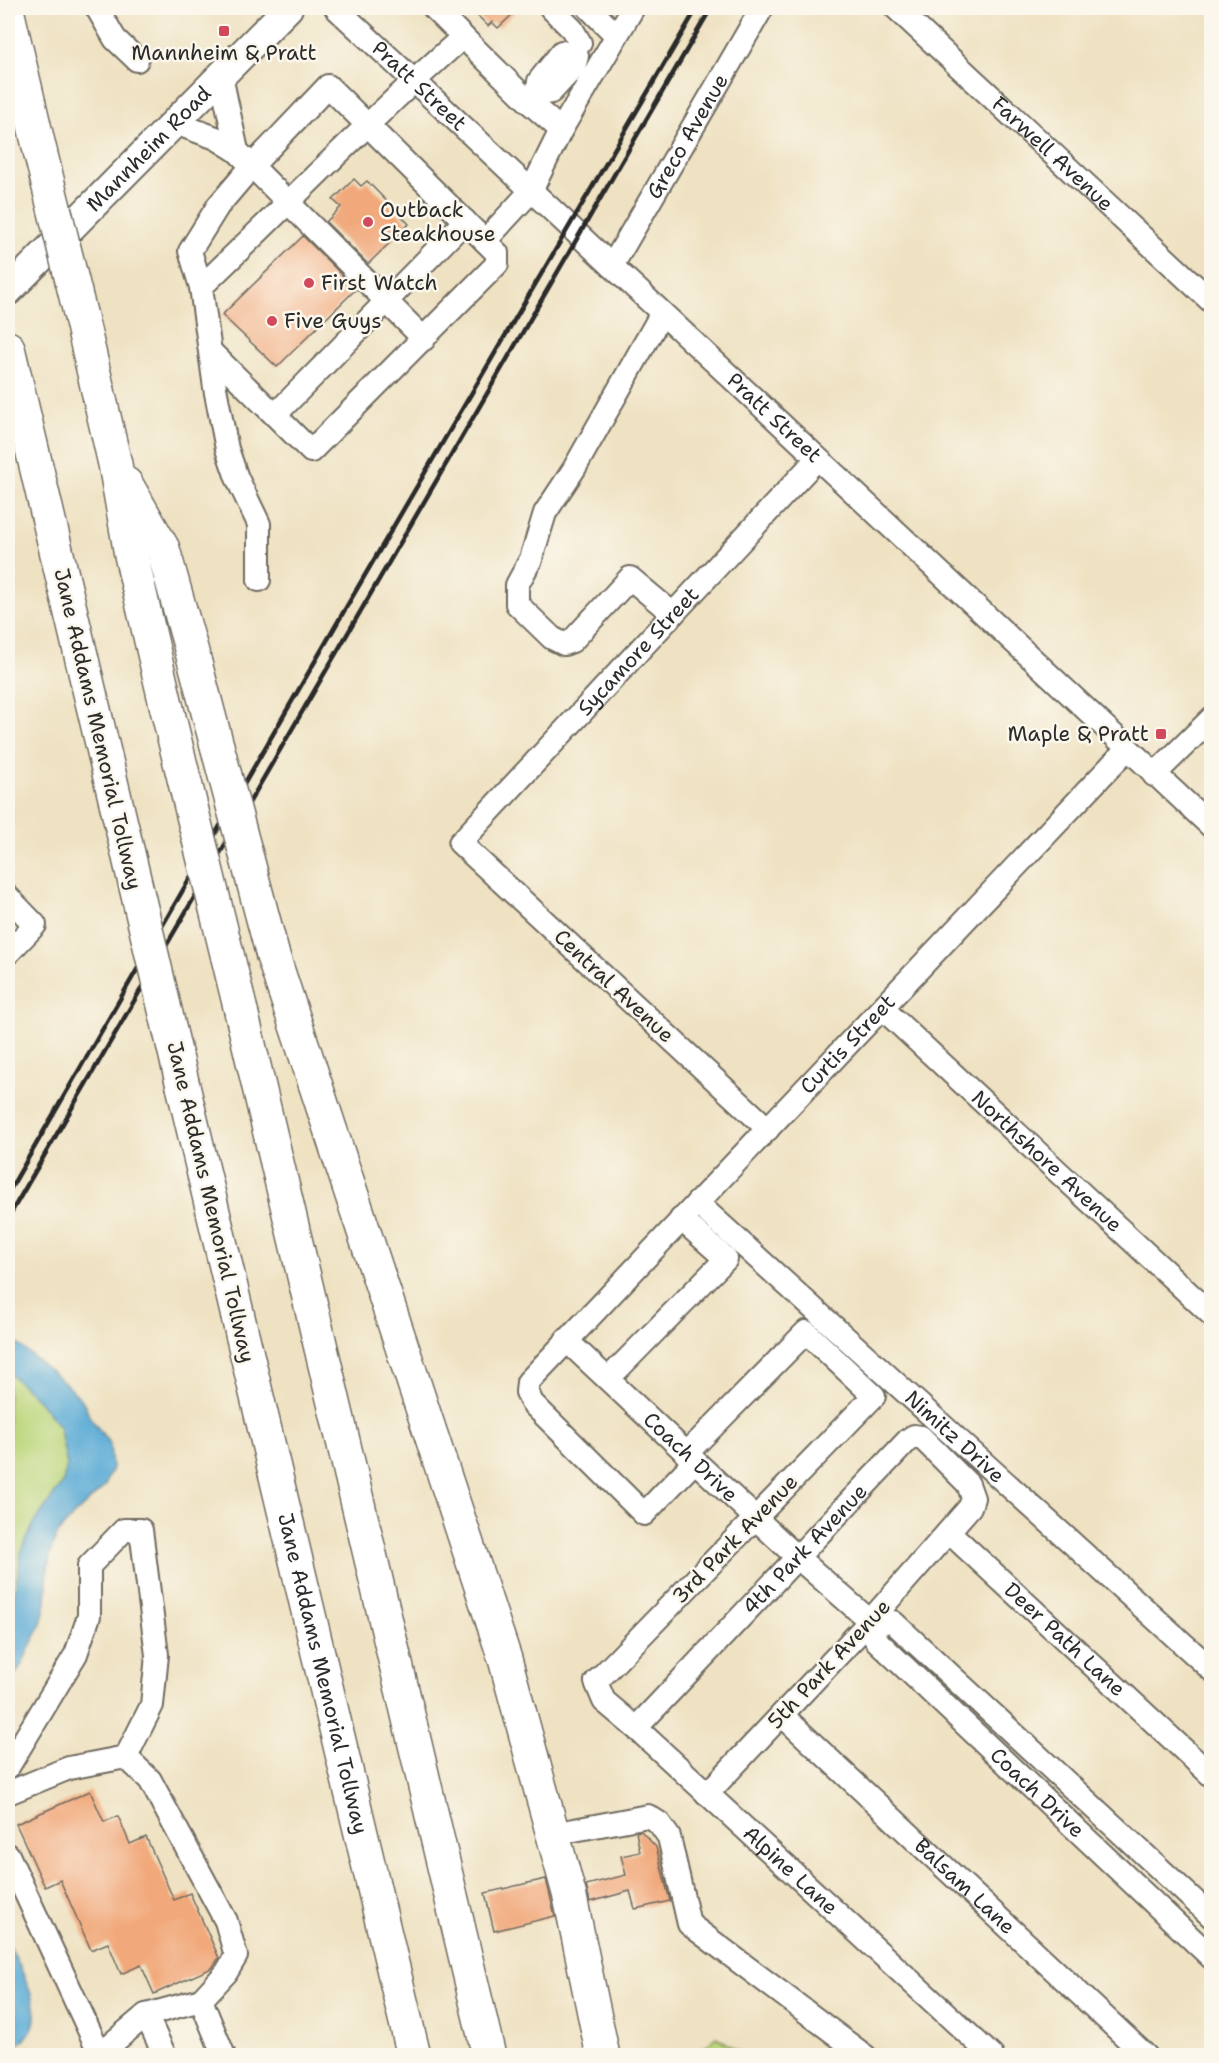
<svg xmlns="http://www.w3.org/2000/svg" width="1219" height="2063" viewBox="0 0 1219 2063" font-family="'Shantell Sans',sans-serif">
<rect width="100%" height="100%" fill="#fbf7ec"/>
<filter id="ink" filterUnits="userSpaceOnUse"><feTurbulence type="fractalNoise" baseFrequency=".0167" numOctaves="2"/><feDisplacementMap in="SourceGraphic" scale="12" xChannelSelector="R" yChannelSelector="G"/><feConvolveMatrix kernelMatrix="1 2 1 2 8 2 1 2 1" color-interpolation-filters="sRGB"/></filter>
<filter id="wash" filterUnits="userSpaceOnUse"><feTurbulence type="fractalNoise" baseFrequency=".008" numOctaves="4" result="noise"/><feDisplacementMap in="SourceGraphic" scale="24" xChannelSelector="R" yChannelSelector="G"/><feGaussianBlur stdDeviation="1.35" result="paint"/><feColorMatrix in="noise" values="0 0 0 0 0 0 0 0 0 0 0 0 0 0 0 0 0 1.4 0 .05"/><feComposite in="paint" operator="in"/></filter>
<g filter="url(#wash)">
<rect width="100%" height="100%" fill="#efe2c2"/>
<g fill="#bcd67b" stroke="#748053" stroke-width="1.5">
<path d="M8 1372 37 1399 59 1426 67 1465 63 1482 52 1499 8 1631Z"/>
<path d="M717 2037 745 2055H695Z"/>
</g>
<g fill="#5bacd6" stroke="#436c80" stroke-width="1.5">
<path d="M8 1336 64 1382 82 1400 92 1420 110 1444 112 1468 105 1486 73 1516 59 1532 52 1547 48 1567 46 1603 41 1624 22 1664 8 1687V1631L10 1626 21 1552 34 1523 63 1482 67 1465 59 1426 37 1399 8 1372Z"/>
<path d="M8 1942C17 1962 40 2002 34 2024 30 2037 19 2045 8 2050Z"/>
</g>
<g id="blocks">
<g fill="#f1a87a">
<path d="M470 8H519L498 28 492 22 488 26Z"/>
<path d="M354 179 361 186 367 181 409 224 368 264 326 222 341 207 333 200Z"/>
<path d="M303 236 356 289 277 367 222 315Z"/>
<path d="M90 1791 104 1822 118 1816 130 1844 146 1837 174 1900 190 1893 219 1958 212 1968 154 1994 141 1965 121 1974 108 1943 91 1950 60 1880 45 1887 16 1824Z"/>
<path d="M641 1831 656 1847 670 1901 635 1909 630 1891 590 1902 586 1885 626 1875 621 1856 640 1852 636 1832Z"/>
<path d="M546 1879 555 1916 494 1931 485 1893Z"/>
</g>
</g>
</g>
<g filter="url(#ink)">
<use href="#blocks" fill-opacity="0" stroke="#706b60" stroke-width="1.5"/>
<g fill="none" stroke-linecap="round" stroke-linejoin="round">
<defs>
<g id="minor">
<path d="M97 8 115 39 137 60"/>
<path id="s1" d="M336 8 1212 827"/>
<path d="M551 8 572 29 580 43"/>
<path d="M589 8 616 35"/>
<path id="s2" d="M896 8 1212 302"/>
<path d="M463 37 530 103 561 130 531 191 485 241"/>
<path d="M221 76 237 151"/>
<path d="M537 95 551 92 574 67 577 56"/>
<path d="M530 103 537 95 539 81 562 52"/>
<path d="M175 123 216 138 237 151 424 339"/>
<path d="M561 130 633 8"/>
<path id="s3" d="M612 266 762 8"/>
<path d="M201 287C288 204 372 117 463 37L434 8"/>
<path d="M662 313 574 469 545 513 531 559 517 585V604L552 638 564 644 572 641 630 578 673 614"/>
<path d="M211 352 311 451 497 264V253L328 86 252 166 218 206 190 251 201 287 215 388 227 449 237 478 259 524V580"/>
<path d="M275 415 465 221"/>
<path d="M1154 775 1212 718"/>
<path d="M8 897 35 925 8 953"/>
<path id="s4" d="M882 1008 1212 1315"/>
<path id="s5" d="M768 1129 460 843 817 459"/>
<path id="s6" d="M697 1203 1212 1670"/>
<path id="s7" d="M566 1340 797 1557 870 1621 876 1640 1212 1958"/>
<path d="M608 1379 726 1259 681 1219"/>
<path id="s8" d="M686 1454 806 1332 874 1396 596 1682 604 1701 636 1728 992 2056"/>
<path id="s9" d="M694 1462 644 1514 532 1403 527 1392 528 1382 1127 749"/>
<path id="s10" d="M949 1532 1212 1776"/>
<path d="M870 1621 893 1622 1212 1917"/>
<path id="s11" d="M783 1716 1146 2056"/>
<path id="s12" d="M636 1728 908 1440 914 1436 921 1437 968 1484 973 1498 970 1507 870 1621 707 1794"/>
<path d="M8 1767 76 1654 89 1616V1566L124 1530H141L157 1655 152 1705 126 1757 150 1780 226 1921 236 1956 226 1973 201 2000"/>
<path d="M8 1793 69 1768 126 1757"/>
<path d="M553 1834 648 1816 659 1823 669 1837 689 1924 865 2056"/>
<path d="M8 1855 101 2056"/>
<path d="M146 2015 165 2056"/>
<path d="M97 2056 146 2015 201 2000 224 2056"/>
</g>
<g id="major">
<path id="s13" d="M8 291 288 8"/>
</g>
<g id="highway">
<path d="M8 14 41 155"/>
<path d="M81 317 115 464 131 555 167 709"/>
<path d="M8 348 123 832"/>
<path d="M126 484 163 549 195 663"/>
<path d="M273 956 505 1659 570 1897 603 2056"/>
<path d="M241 1011 489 2056"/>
<path id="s14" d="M183 1086 414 2056"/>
</g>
</defs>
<use href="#minor" stroke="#706b60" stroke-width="26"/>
<use href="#major" stroke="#706b60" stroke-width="32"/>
<use href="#highway" stroke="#706b60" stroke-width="36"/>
<use href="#minor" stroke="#fff" stroke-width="22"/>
<use href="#major" stroke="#fff" stroke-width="28"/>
<use href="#highway" stroke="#fff" stroke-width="33"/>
<g stroke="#2b2b2b" stroke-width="4.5">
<path d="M8 1193 351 599 697 8"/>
<path d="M8 1218 711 8"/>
</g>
<defs>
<g id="highway-bridge">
<path d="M41 155 81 317"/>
<path d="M195 663 273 956"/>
<path d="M167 709 241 1011"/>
<path d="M123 832 183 1086"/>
</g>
</defs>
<use href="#highway-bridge" stroke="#706b60" stroke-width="36" stroke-linecap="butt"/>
<use href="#highway-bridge" stroke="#fff" stroke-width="33"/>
</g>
</g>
<g fill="#d1495b" stroke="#fbf7ec" stroke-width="2">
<rect x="218" y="25" width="12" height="12" rx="3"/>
<circle cx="368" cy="222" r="6"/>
<circle cx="309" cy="283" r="6"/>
<circle cx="272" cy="321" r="6"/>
<rect x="1155" y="728" width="12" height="12" rx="3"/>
</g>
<g text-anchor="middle" stroke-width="5" stroke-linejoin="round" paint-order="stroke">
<g font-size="21" fill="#2b2b2b" stroke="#fbf7ec" text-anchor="start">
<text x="224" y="60" text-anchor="middle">Mannheim &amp; Pratt</text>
<text x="380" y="217">Outback<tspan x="380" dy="24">Steakhouse</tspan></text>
<text x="321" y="290">First Watch</text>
<text x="284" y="328">Five Guys</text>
<text x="1149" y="741" text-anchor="end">Maple &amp; Pratt</text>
</g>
<g font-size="21" fill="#2b2b2b" stroke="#fbf7ec">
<text dy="7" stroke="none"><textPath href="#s1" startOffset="114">Pratt Street</textPath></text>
<text dy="7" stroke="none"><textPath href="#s3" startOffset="150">Greco Avenue</textPath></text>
<text dy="7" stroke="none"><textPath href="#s13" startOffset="200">Mannheim Road</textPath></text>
<text dy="7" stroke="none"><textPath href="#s2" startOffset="214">Farwell Avenue</textPath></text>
<text dy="7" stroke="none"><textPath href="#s1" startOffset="600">Pratt Street</textPath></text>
<text dy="7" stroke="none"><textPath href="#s5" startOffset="682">Sycamore Street</textPath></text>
<text transform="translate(98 729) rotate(77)" y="7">Jane Addams Memorial Tollway</text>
<text transform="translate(614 986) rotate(43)" y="7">Central Avenue</text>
<text dy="7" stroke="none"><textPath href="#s9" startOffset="717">Curtis Street</textPath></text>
<text dy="7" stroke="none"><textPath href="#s4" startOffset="225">Northshore Avenue</textPath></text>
<text transform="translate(211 1202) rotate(77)" y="7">Jane Addams Memorial Tollway</text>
<text dy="7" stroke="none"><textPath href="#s6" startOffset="348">Nimitz Drive</textPath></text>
<text dy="7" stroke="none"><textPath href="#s7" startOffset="171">Coach Drive</textPath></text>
<text transform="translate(735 1539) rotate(-46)" y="7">3rd Park Avenue</text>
<text dy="7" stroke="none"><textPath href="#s12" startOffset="246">4th Park Avenue</textPath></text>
<text dy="7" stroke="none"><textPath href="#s10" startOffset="158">Deer Path Lane</textPath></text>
<text transform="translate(829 1664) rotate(-47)" y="7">5th Park Avenue</text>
<text dy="7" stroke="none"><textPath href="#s14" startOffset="604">Jane Addams Memorial Tollway</textPath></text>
<text dy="7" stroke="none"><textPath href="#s7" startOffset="656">Coach Drive</textPath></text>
<text dy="7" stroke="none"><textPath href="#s8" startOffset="936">Alpine Lane</textPath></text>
<text dy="7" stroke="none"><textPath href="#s11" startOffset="249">Balsam Lane</textPath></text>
</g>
</g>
<rect width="1219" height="2063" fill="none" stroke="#fbf7ec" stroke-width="30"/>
</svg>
